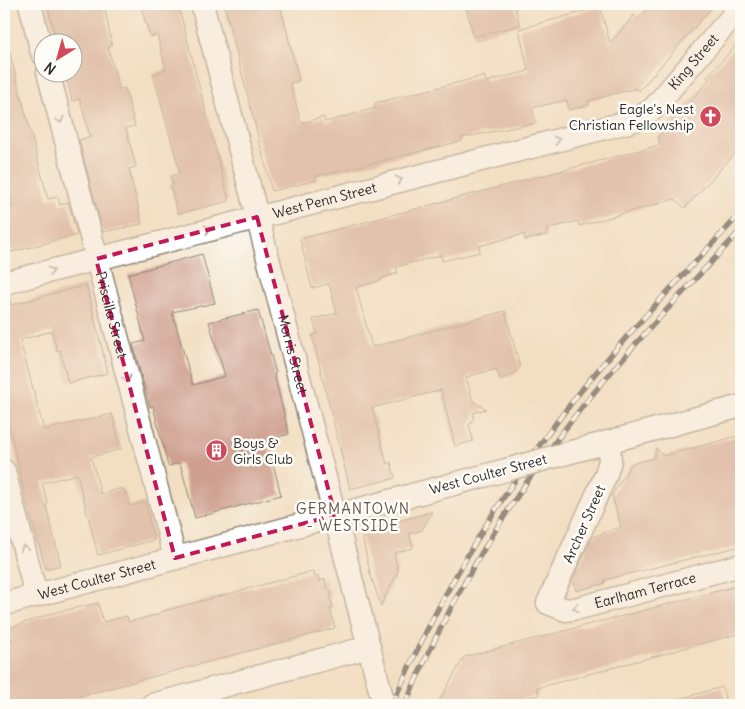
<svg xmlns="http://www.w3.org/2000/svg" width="745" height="709" viewBox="0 0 745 709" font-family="Delius,sans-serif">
<rect width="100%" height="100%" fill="#fdfcf7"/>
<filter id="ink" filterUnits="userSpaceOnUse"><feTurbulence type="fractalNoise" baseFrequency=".02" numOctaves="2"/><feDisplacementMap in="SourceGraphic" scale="10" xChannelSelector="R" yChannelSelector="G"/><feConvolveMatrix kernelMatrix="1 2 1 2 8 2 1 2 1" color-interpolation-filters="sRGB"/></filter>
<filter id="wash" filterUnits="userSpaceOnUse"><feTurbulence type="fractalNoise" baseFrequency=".0096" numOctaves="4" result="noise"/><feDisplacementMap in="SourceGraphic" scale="20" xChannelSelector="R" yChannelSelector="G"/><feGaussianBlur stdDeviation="1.12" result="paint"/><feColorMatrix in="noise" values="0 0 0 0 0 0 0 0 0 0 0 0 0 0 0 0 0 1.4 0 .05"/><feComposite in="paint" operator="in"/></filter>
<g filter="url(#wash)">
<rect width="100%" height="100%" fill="#f2dfc2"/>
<g id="blocks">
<g fill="#cfa090">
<path d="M47 4H81L82 9 104 4 112 46 108 47 119 89 125 88 135 126 126 128 136 167 129 169 142 224 103 232 79 140 90 137 80 99 72 101 65 72H72V42H57Z"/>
<path d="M140 4H178L229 201 178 214 170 185H173L171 176 180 173 153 74 166 69 157 35 150 37Z"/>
<path d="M224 4H280L299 81 290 83 301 123 324 117 325 122 376 108 375 103 484 76 486 82 528 71 519 29 600 7 610 43 634 15 638 19 652 4H715L639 91 636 88 588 101 589 105 569 110 567 100 532 108 536 123 461 138 462 141 327 174 316 176 317 180 272 191Z"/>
<path d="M465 4H514L520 25 474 37Z"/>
<path d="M741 40V147L685 208 675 199 579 226 578 221 546 229 547 235 525 240 524 234 479 246 480 252 442 261 441 255 396 267 398 273 382 278V280L356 287 372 347 505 311 520 367 514 375 500 379 497 369 466 377 473 401 486 409 473 413 474 418 469 425 473 441 455 446 441 390 372 408 387 464 391 462 395 478 350 489 312 335 317 334 313 319 337 313 329 284 312 288 300 239 660 145 658 137 709 80 707 77Z"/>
<path d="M4 50H9L48 199 58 197 60 205 68 202 77 235 4 254V214L10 213 8 208 12 207 4 173Z"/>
<path d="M202 254 215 303 172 312 193 385 225 376 209 322 258 310 276 373 274 374 289 434 267 440 281 495 195 518 180 463 168 466 153 406 150 407 141 375 133 344 145 341 128 274Z"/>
<path d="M86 285 108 373 68 383 60 350 57 351 52 331 20 340 44 430 112 414 121 449 91 457 101 494 122 488 123 491H125L129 506 145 502 154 540 98 555 77 474 42 483 48 504 46 505 61 565 46 569 28 509 4 404V298L9 297 11 305Z"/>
<path d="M741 435V546L604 580 605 583 576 591 573 580 592 537 621 527 612 495 631 464 654 458 656 448 664 456Z"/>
<path d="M432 512 422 530 409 534 413 548 394 553 398 571 381 606 370 573 361 531Z"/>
<path d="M314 571V576H318L319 581 325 579 327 588 332 592 330 598 333 608H330L335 628 47 705H10L4 682V643L12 641 9 628 53 613 98 603 103 622 127 616 128 622 160 614V612Z"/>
<path d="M741 585V633L537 688 539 695 520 700V702L510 705H437L464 657Z"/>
<path d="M722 687 727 705H675V700Z"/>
</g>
</g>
</g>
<g filter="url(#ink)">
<use href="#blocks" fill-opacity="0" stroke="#8e8576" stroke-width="1"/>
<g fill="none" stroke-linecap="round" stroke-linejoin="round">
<defs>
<g id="street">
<path d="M30 4 42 53"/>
<path id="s1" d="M202 4 384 705"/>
<path id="s2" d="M48 72 175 558"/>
<path id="s3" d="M4 283 636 120 653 109 741 6"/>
<path id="s4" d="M609 442 610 461 605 477 548 603 566 610 579 608 741 565"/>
<path d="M560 455 741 406"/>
<path d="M4 471 36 595"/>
<path id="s5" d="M4 604 506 470"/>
<path d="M152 705 369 647"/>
</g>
</defs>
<use href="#street" stroke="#8e8576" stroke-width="25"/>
<use href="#street" stroke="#fff" stroke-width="22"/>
<defs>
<g id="rail">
<path d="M392 705C436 603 492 507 559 419 614 346 679 280 741 213"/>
<path d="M405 705C447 606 503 510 568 425 621 356 682 294 741 230"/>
</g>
</defs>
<use href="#rail" stroke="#2b2b2b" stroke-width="5.5"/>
<use href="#rail" stroke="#fdfcf7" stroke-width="4" stroke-dasharray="11" stroke-linecap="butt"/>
<defs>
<path id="street-bridge" d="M506 470 560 455"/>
</defs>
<use href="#street-bridge" stroke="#8e8576" stroke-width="25" stroke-linecap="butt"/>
<use href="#street-bridge" stroke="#fff" stroke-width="22"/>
</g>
<defs><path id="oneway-chevron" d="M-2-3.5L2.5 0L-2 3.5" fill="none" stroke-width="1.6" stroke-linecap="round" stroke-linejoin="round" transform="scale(1.25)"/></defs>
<g stroke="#a0a0a0">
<use href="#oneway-chevron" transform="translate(60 120) rotate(75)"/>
<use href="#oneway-chevron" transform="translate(557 140) rotate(-14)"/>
<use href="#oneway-chevron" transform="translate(399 180) rotate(-14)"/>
<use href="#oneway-chevron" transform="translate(208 229) rotate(-15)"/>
<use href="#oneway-chevron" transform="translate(51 271) rotate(-15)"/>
<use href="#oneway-chevron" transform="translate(127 379) rotate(75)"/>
<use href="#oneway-chevron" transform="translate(24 548) rotate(-105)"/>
<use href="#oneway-chevron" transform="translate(576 608) rotate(171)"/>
</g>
</g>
<path d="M0 0H745V709H0ZM257 217 335 515 175 558 96 259Z" fill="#f2dfc2" fill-opacity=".55" fill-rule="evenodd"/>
<path fill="none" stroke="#c2185b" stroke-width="4" stroke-dasharray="10 6" stroke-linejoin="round" d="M257 217 335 515 175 558 96 259Z"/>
<defs>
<symbol id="church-disc" viewBox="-11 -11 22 22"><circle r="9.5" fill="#d1495b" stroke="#fdfcf7"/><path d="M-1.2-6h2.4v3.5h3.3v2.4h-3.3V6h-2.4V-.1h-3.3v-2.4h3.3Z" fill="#fff"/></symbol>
<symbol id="building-disc" viewBox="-11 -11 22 22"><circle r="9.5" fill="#d1495b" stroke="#fdfcf7"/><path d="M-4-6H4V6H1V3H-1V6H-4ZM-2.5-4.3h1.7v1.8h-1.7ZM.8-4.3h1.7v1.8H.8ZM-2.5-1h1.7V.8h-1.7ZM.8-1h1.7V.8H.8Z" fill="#fff"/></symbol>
</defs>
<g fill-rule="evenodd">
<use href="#church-disc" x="698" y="104" width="25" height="25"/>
<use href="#building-disc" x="204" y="438" width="25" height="25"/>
</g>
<g text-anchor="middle" stroke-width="5" stroke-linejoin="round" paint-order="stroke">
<g font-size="14" fill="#2b2b2b" stroke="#fdfcf7">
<text dy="5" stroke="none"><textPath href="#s3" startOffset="735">King Street</textPath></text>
<text dy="5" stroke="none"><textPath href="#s3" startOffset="331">West Penn Street</textPath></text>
<text dy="5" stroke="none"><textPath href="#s2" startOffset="251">Priscilla Street</textPath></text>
<text dy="5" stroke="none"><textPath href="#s1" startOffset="362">Morris Street</textPath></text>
<text transform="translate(488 474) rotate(-15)" y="5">West Coulter Street</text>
<text transform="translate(584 524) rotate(-66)" y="5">Archer Street</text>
<text dy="5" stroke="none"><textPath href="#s5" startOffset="96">West Coulter Street</textPath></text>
<text dy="5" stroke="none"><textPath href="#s4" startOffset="275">Earlham Terrace</textPath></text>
</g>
<g font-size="14" fill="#2b2b2b" stroke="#fdfcf7" text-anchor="end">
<text x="694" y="114">Eagle's Nest<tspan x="694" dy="16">Christian Fellowship</tspan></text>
<text x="233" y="448" text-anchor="start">Boys &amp;<tspan x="233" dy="16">Girls Club</tspan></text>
</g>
<g font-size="15" letter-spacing="1" fill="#64544e" stroke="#fdfcf7">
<text x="353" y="514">GERMANTOWN<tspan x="353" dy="17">- WESTSIDE</tspan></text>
</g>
</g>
<rect width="745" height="709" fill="none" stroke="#fdfcf7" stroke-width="20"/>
<g transform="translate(58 58) rotate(217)"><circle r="24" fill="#fdfcf7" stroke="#a9a8a5"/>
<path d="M0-4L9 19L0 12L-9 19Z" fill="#d1495b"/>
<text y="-8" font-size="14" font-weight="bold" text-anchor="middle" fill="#2b2b2b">N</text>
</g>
</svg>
